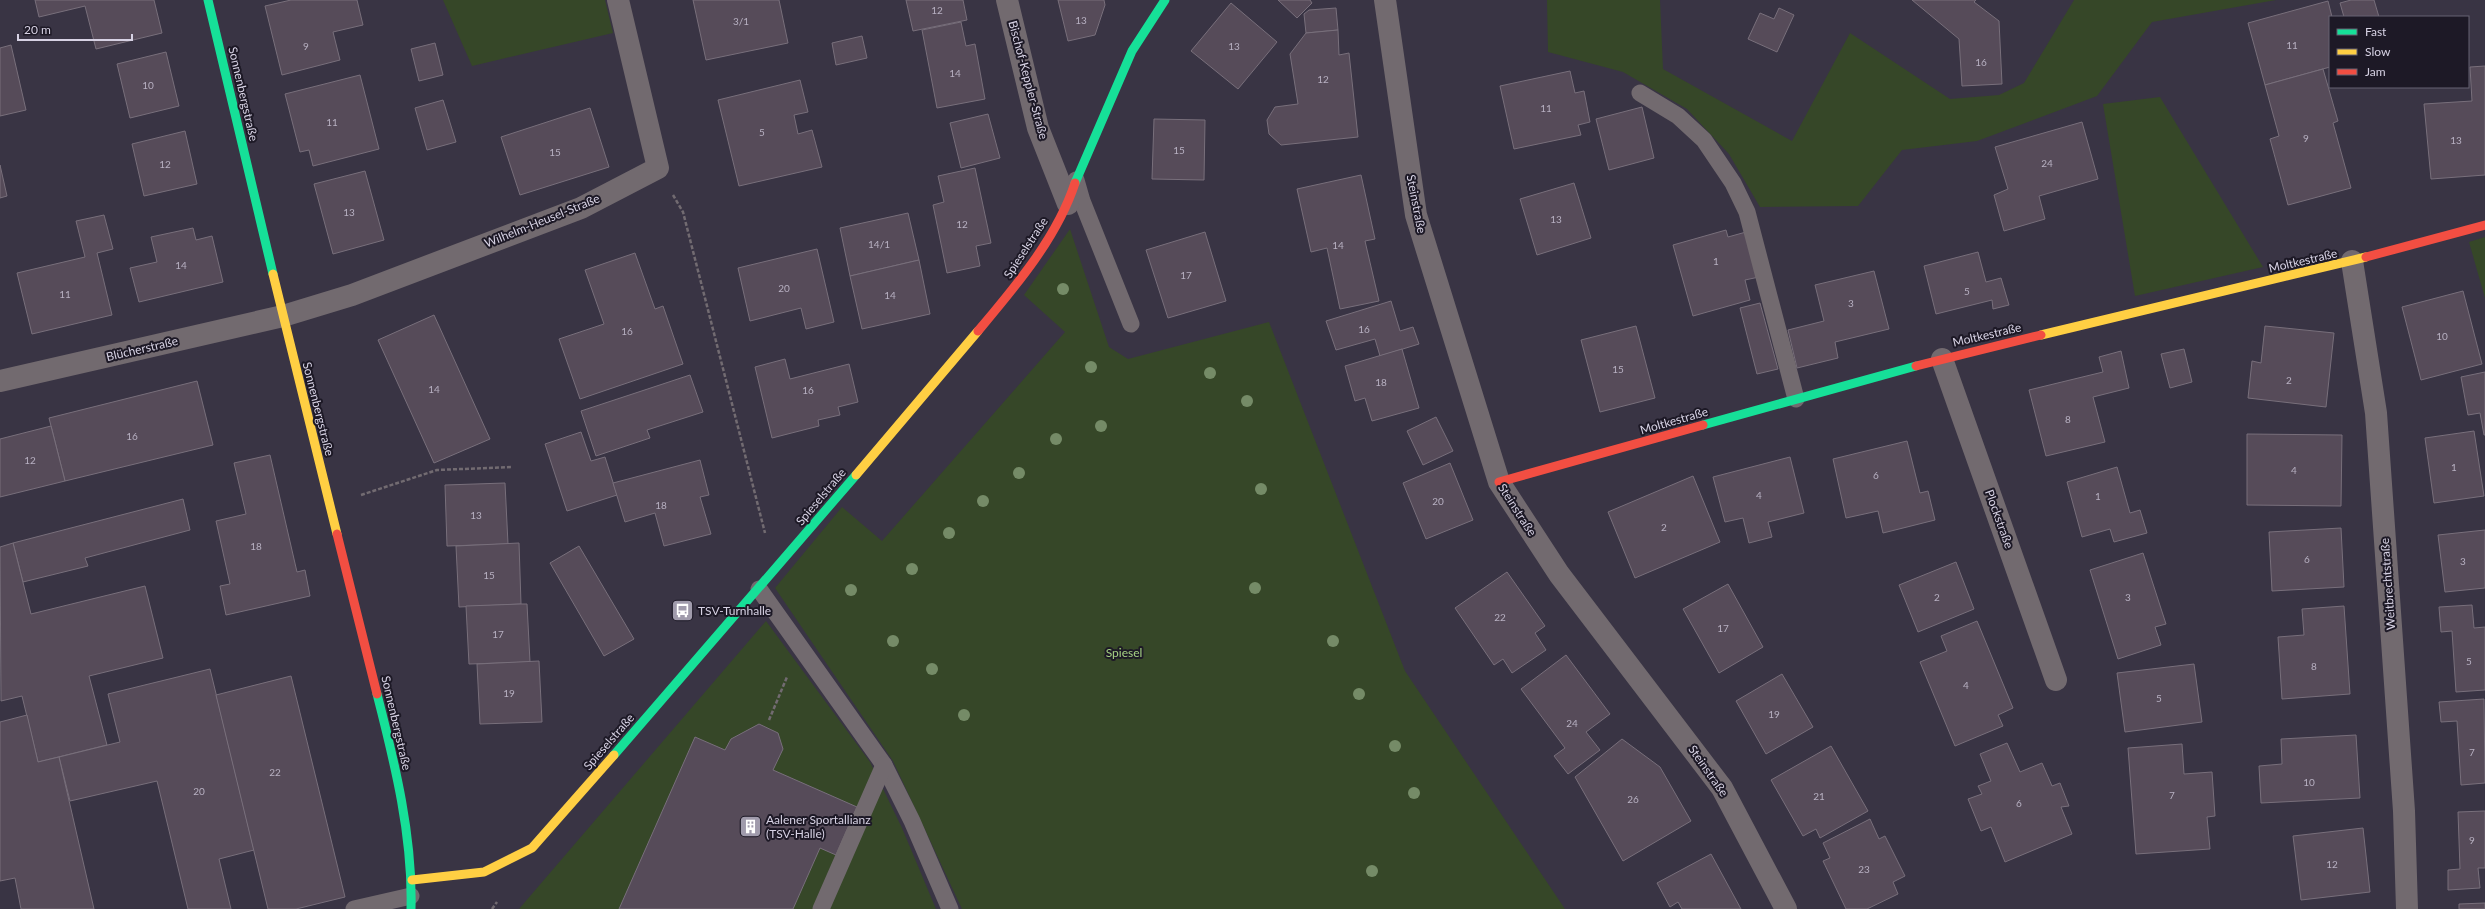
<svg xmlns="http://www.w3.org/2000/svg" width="2485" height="909" viewBox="0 0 2485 909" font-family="Lato,sans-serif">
<rect width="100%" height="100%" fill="#393444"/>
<g fill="#364728">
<path d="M443 0H605L613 33 472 66Z"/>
<path d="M1547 0H1660L1663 69 1792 141 1850 33 1950 99 1999 95 2024 83 2074 0H2276L2152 22 2097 96 1977 141 1902 150 1858 206 1760 207 1729 154 1687 109 1623 72 1548 52Z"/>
<path d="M2160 97 2263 267 2135 296 2103 104Z"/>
<path d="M1070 229 1109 347 1128 359 1269 322 1405 671 1565 909H962L893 761 775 588 842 507 882 541 1065 332 1024 295Z"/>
<path d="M2485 237V298L2469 242Z"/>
<path d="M766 621 870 762 902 828 936 909H519Z"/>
</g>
<g fill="#564b59" stroke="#786f7b">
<path d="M35 0H154L162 33 96 49 85 6 39 17Z"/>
<path d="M291 0H357L363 25 333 32 340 60 282 75 265 6Z"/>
<path d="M693 0H779L788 43 706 60Z"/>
<path d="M906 0H963L967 20 913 31Z"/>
<path d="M1058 0H1104L1105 5 1095 35 1068 41Z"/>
<path d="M1278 0H1310L1312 3 1297 18Z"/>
<path d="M1912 0H1976L1974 2 1999 21 2002 84 1962 86 1959 39Z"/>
<path d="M2351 0H2374L2379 17H2344L2340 3Z"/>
<path d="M2328 1 2332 17H2330V67L2265 85 2248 23Z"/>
<path d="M1231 3 1277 42 1238 89 1191 51Z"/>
<path d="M1336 8 1338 30 1306 33 1304 14 1309 10Z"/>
<path d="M1779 8 1794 15 1777 52 1748 39 1760 13 1774 19Z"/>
<path d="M961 22 966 46 975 44 985 99 937 108 922 30Z"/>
<path d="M1338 30 1339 55 1349 53 1358 137 1281 145 1269 134 1267 120 1275 107 1298 104 1290 54 1306 33Z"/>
<path d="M862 36 867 58 836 65 832 43Z"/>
<path d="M435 43 443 75 419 81 411 49Z"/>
<path d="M11 45 26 110 0 116V48Z"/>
<path d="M166 52 179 106 130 118 117 64Z"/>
<path d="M2485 66V175L2431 179 2424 104 2472 101 2470 67Z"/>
<path d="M2323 69 2338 121 2333 123 2351 188 2288 205 2270 139 2279 136 2265 85Z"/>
<path d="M1570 71 1575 93 1584 91 1590 122 1578 125 1581 135 1514 149 1500 86Z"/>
<path d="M360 75 379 149 313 166 309 150 300 152 285 94Z"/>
<path d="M800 80 808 112 794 115 798 134 812 130 822 167 739 186 718 100Z"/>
<path d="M443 100 456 142 427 150 415 108Z"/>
<path d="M1642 107 1654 158 1609 170 1596 119Z"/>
<path d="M590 108 609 167 520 195 501 137Z"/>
<path d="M988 114 1000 158 961 168 950 123Z"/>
<path d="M1154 119 1205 120 1204 180 1152 179Z"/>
<path d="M2082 122 2098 179 2039 196 2045 219 2004 231 1994 195 2008 189 1995 147Z"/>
<path d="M185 131 197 184 144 196 132 144Z"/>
<path d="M0 165 7 196 0 198Z"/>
<path d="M975 168 991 243 976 246 980 266 947 273 933 205 944 202 938 176Z"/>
<path d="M365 171 384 240 333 254 314 184Z"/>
<path d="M1361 175 1375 239 1365 241 1379 301 1340 309 1327 248 1311 252 1297 189Z"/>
<path d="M1574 183 1591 238 1537 255 1520 199Z"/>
<path d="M908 213 919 260 850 276 840 228Z"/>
<path d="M104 215 113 249 97 253 112 315 32 334 17 273 85 257 76 221Z"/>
<path d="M193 228 196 240 212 236 223 282 139 302 130 268 157 262 151 237Z"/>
<path d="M1726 230 1728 237 1746 232 1759 277 1745 280 1750 300 1693 316 1673 245Z"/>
<path d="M1205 232 1226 301 1168 318 1146 250Z"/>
<path d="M817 249 834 322 806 329 801 308 750 321 738 268Z"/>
<path d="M1978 252 1986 282 2001 278 2009 305 1993 309 1992 300 1936 314 1924 266Z"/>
<path d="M635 253 655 309 663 306 683 364 580 399 559 339 604 324 585 270Z"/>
<path d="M919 260 930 314 862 329 850 276Z"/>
<path d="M1874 271 1889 329 1835 342 1838 358 1797 368 1788 330 1824 321 1815 285Z"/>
<path d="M2463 291 2482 364 2421 380 2402 307Z"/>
<path d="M1391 301 1400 331 1413 327 1419 344 1380 356 1375 339 1336 350 1326 321Z"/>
<path d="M1760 303 1778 369 1757 374 1740 308Z"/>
<path d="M434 315 490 439 434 463 378 340Z"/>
<path d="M1636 326 1655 398 1600 412 1581 340Z"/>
<path d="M2265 326 2334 333 2326 407 2248 398 2252 361 2261 363Z"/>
<path d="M1402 349 1419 408 1372 421 1365 398 1355 401 1345 366Z"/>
<path d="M2184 349 2192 382 2170 388 2161 354Z"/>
<path d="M2121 351 2129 388 2093 397 2105 442 2046 456 2029 390 2103 372 2099 357Z"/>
<path d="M785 359 790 379 849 364 858 402 838 407 840 415 818 420 819 426 772 438 755 367Z"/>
<path d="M2485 372V435H2484L2480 413 2468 415 2461 377Z"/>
<path d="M690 375 703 412 647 430 650 438 596 456 581 411Z"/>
<path d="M197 381 213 445 65 481 49 418Z"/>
<path d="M1436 417 1453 451 1423 465 1407 431Z"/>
<path d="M51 426 65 481 0 497V439Z"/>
<path d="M2474 431 2484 496 2434 503 2425 438Z"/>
<path d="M581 432 591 461 605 457 617 495 567 511 545 444Z"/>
<path d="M2247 434 2342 435 2341 506 2247 505Z"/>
<path d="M1907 441 1920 493 1928 491 1935 520 1883 533 1878 511 1846 518 1833 459Z"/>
<path d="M270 455 297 572 305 570 310 596 226 615 220 586 230 584 216 521 246 514 234 463Z"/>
<path d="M1790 457 1804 513 1768 522 1772 537 1749 543 1743 518 1725 522 1713 477Z"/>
<path d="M700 460 709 495 700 497 711 534 664 546 655 513 625 522 613 483Z"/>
<path d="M1450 463 1473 520 1426 539 1403 483Z"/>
<path d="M2117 467 2130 513 2140 510 2147 533 2114 542 2110 529 2082 537 2067 482Z"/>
<path d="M1693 476 1720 542 1635 578 1608 512Z"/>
<path d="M505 483 508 544 447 546 445 485Z"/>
<path d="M183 499 190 530 85 558 88 566 23 582 13 543Z"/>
<path d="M2341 528 2344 587 2272 591 2269 532Z"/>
<path d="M2485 530V588L2445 592 2438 535Z"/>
<path d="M13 543 31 614 145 586 163 658 89 676 107 745 38 762 22 696 1 701 0 547Z"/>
<path d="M519 543 521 604 459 607 456 546Z"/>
<path d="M579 546 634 639 604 656 550 563Z"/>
<path d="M2143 553 2166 624 2155 627 2161 645 2118 659 2090 570Z"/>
<path d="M1956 562 1974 609 1918 632 1899 585Z"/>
<path d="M1507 572 1545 626 1535 633 1546 650 1512 673 1503 659 1494 665 1455 608Z"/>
<path d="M1728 584 1763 647 1719 673 1683 609Z"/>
<path d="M521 604H527L530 662 469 664 466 606Z"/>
<path d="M2472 605 2474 628 2485 627V690L2456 692 2452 631 2441 632 2439 607Z"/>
<path d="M2344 606 2350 694 2282 699 2278 637 2304 635 2302 609Z"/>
<path d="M1977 621 2013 708 1998 715 2003 726 1955 746 1920 662 1947 651 1941 636Z"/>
<path d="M1566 655 1610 714 1586 732 1600 750 1568 774 1554 756 1565 748 1521 689Z"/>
<path d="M539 661 542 722 480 724 477 664Z"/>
<path d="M2194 664 2202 722 2125 732 2117 673Z"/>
<path d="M210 669 254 850 219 859 231 909H188L157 781 70 801 59 757 120 742 108 694Z"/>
<path d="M1782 674 1813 727 1766 754 1736 701Z"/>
<path d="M291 676 345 897 296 909H268L216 695Z"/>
<path d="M2484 699 2485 783 2461 785 2457 721 2441 722 2439 702Z"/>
<path d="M27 715 38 762 59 757 94 909H21L15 878 0 881V722Z"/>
<path d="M759 724 778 733 783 749 773 770 857 807 836 855 820 848 793 909H619L695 737 725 750 731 739Z"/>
<path d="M2356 735 2360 798 2261 803 2259 766 2282 764 2281 739Z"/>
<path d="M1622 739 1660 767 1691 821 1623 861 1575 777Z"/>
<path d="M2007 743 2020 772 2042 763 2052 786 2060 783 2069 806 2061 807 2072 834 2005 862 1991 827 1981 831 1968 799 1982 794 1978 786 1991 781 1980 754Z"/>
<path d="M2182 744 2184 774 2212 772 2215 816 2207 817 2210 849 2136 854 2128 748Z"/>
<path d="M1831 746 1868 811 1820 838 1816 829 1803 836 1771 780Z"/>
<path d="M2485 811V868H2478L2480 888 2448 890V870L2460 869 2458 812Z"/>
<path d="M1870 819 1879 839 1885 836 1905 876 1893 882 1898 894 1867 909H1846L1823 861 1830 858 1823 843Z"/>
<path d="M2363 828 2370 892 2301 900 2293 836Z"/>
<path d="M1711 854 1741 909H1682L1678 902 1670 907 1657 883Z"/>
<path d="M2485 903V909H2459V904Z"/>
</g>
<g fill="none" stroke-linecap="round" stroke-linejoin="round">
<g stroke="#726b71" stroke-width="2.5" stroke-dasharray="4 2" stroke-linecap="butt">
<path d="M673 195 683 212 765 533"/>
<path d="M361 495 437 470 512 467"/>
<path d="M769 720 787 677"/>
<path d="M492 909 497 902"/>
</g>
<g stroke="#726a6f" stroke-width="17">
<path d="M1640 93 1678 116 1704 140 1733 183 1747 212 1796 399"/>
<path d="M1076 180 1082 201 1131 324"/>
<path d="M759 589 884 765 912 821 950 909"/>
<path d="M354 909 411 896"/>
<path d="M821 909 884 765"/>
</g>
<g stroke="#726a6f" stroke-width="22">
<path d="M1007 0 1038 128 1068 204"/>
<path d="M1385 0 1416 215 1499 482 1559 574 1722 788 1786 909"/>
<path d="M2352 261 2376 413 2404 811 2407 909"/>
<path d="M1942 359 2056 680"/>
<path d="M0 381 283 316 352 295 581 208 658 168 618 0"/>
</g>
<g stroke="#16e098" stroke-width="9">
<path d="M208 0 273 274"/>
<path d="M1075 183 1132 51 1165 0"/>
<path d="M1703 425 1916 366"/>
<path d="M377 694C395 764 413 837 411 909"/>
<path d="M614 755 856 475"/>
</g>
<g stroke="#ffcf43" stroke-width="9">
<path d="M273 274 337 534"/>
<path d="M2041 335 2366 257"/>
<path d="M856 475 978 331"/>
<path d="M412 880 484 872 532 848 614 755"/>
</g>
<g stroke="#f24e42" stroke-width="9">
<path d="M2366 257 2485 225"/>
<path d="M978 331C1015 287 1057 238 1075 183"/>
<path d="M1916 366 2041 335"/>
<path d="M1499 482 1703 425"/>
<path d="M337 534 377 694"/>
</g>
</g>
<g fill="#758b67">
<circle cx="1063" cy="289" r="6"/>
<circle cx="1091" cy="367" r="6"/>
<circle cx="1210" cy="373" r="6"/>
<circle cx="1247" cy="401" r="6"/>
<circle cx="1101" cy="426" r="6"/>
<circle cx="1056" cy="439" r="6"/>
<circle cx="1019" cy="473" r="6"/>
<circle cx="1261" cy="489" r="6"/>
<circle cx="983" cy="501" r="6"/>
<circle cx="949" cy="533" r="6"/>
<circle cx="912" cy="569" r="6"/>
<circle cx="1255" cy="588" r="6"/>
<circle cx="851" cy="590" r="6"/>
<circle cx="893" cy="641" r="6"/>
<circle cx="1333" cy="641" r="6"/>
<circle cx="932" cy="669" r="6"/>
<circle cx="1359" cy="694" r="6"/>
<circle cx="964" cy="715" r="6"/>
<circle cx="1395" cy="746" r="6"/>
<circle cx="1414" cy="793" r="6"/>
<circle cx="1372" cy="871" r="6"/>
</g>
<defs>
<symbol id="bus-square" viewBox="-11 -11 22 22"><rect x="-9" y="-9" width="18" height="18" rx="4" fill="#a09bac" stroke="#1d1926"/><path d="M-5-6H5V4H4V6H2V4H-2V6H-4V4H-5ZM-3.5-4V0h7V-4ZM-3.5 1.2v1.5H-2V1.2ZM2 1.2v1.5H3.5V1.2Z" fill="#fff"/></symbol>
<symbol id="building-square" viewBox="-11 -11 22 22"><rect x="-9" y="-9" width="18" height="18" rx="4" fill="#a09bac" stroke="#1d1926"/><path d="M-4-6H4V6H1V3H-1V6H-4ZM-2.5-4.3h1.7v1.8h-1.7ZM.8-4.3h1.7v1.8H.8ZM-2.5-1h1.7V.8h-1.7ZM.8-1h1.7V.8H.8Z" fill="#fff"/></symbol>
</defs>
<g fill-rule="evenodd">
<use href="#bus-square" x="670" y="598" width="25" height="25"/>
<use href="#building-square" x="738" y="814" width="25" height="25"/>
</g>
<g text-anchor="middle" stroke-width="4" stroke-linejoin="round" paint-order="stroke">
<g font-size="10" fill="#b7b0c1">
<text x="937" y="14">12</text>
<text x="1081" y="24">13</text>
<text x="741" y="25">3/1</text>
<text x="2292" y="49">11</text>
<text x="306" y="50">9</text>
<text x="1234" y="50">13</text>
<text x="1981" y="66">16</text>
<text x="955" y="77">14</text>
<text x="1323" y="83">12</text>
<text x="148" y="89">10</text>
<text x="1546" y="112">11</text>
<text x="332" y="126">11</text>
<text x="762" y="136">5</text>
<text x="2306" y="142">9</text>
<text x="2456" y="144">13</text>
<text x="1179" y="154">15</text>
<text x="555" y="156">15</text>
<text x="2047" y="167">24</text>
<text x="165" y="168">12</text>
<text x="349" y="216">13</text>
<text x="1556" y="223">13</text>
<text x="962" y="228">12</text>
<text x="879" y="248">14/1</text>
<text x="1338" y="249">14</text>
<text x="1716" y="265">1</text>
<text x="181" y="269">14</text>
<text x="1186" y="279">17</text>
<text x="784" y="292">20</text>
<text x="1967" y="295">5</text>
<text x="65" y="298">11</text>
<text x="890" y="299">14</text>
<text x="1851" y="307">3</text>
<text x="1364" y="333">16</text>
<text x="627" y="335">16</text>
<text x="2442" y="340">10</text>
<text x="1618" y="373">15</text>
<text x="2289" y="384">2</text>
<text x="1381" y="386">18</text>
<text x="434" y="393">14</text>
<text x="808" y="394">16</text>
<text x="2068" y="423">8</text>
<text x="132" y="440">16</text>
<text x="30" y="464">12</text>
<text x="2454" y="471">1</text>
<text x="2294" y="474">4</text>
<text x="1876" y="479">6</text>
<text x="1759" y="499">4</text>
<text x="2098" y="500">1</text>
<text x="1438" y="505">20</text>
<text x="661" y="509">18</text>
<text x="476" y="519">13</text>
<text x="1664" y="531">2</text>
<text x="256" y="550">18</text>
<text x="2307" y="563">6</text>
<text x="2463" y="565">3</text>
<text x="489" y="579">15</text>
<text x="1937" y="601">2</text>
<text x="2128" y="601">3</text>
<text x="1500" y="621">22</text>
<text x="1723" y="632">17</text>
<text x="498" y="638">17</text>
<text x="2469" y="665">5</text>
<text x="2314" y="670">8</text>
<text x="1966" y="689">4</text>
<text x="509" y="697">19</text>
<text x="2159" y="702">5</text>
<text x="1774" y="718">19</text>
<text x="1572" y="727">24</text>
<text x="2472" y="756">7</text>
<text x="275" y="776">22</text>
<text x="2309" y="786">10</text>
<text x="199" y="795">20</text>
<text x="2172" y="799">7</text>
<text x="1819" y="800">21</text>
<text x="1633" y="803">26</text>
<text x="2019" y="807">6</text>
<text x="2472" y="844">9</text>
<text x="2332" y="868">12</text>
<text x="1864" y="873">23</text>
</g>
<g font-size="12" fill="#d7d2e4" stroke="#1d1926">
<text transform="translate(1028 80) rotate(75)" y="4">Bischof-Keppler-Straße</text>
<text transform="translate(243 94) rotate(77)" y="4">Sonnenbergstraße</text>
<text transform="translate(1416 204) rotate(79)" y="4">Steinstraße</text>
<text transform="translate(542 221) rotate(-22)" y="4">Wilhelm-Heusel-Straße</text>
<text transform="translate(1026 248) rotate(-57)" y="4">Spieselstraße</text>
<text transform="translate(2303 261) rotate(-13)" y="4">Moltkestraße</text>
<text transform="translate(1987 335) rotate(-13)" y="4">Moltkestraße</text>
<text transform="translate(142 349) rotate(-13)" y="4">Blücherstraße</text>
<text transform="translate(318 409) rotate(76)" y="4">Sonnenbergstraße</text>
<text transform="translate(1674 421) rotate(-16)" y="4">Moltkestraße</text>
<text transform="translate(821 497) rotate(-50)" y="4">Spieselstraße</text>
<text transform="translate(1517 510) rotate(57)" y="4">Steinstraße</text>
<text transform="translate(1999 519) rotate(70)" y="4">Plockstraße</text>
<text transform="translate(2388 584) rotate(-94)" y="4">Weitbrechtstraße</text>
<text transform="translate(396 723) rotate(77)" y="4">Sonnenbergstraße</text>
<text transform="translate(609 742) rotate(-49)" y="4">Spieselstraße</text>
<text transform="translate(1708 771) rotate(55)" y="4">Steinstraße</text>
</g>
<g font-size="12" fill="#d7d2e4" stroke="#1d1926" text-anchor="start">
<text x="698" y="615">TSV-Turnhalle</text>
<text x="766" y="824">Aalener Sportallianz<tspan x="766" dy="14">(TSV-Halle)</tspan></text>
</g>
<g font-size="12" fill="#a6d283" stroke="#1d1926">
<text x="1124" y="657">Spiesel</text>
</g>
</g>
<rect x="2329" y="16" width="140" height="72" fill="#1d1926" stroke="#676372"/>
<rect x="2337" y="29" width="20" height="6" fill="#16e098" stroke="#676372"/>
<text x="2365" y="36" font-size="12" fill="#d7d2e4">Fast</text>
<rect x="2337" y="49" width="20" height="6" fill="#ffcf43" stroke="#676372"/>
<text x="2365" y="56" font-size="12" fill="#d7d2e4">Slow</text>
<rect x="2337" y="69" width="20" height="6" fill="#f24e42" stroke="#676372"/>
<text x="2365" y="76" font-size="12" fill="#d7d2e4">Jam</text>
<path d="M18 34v6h114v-6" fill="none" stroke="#d7d2e4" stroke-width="2"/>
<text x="24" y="34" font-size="12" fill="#d7d2e4" stroke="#1d1926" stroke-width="3" paint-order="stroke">20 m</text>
</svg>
